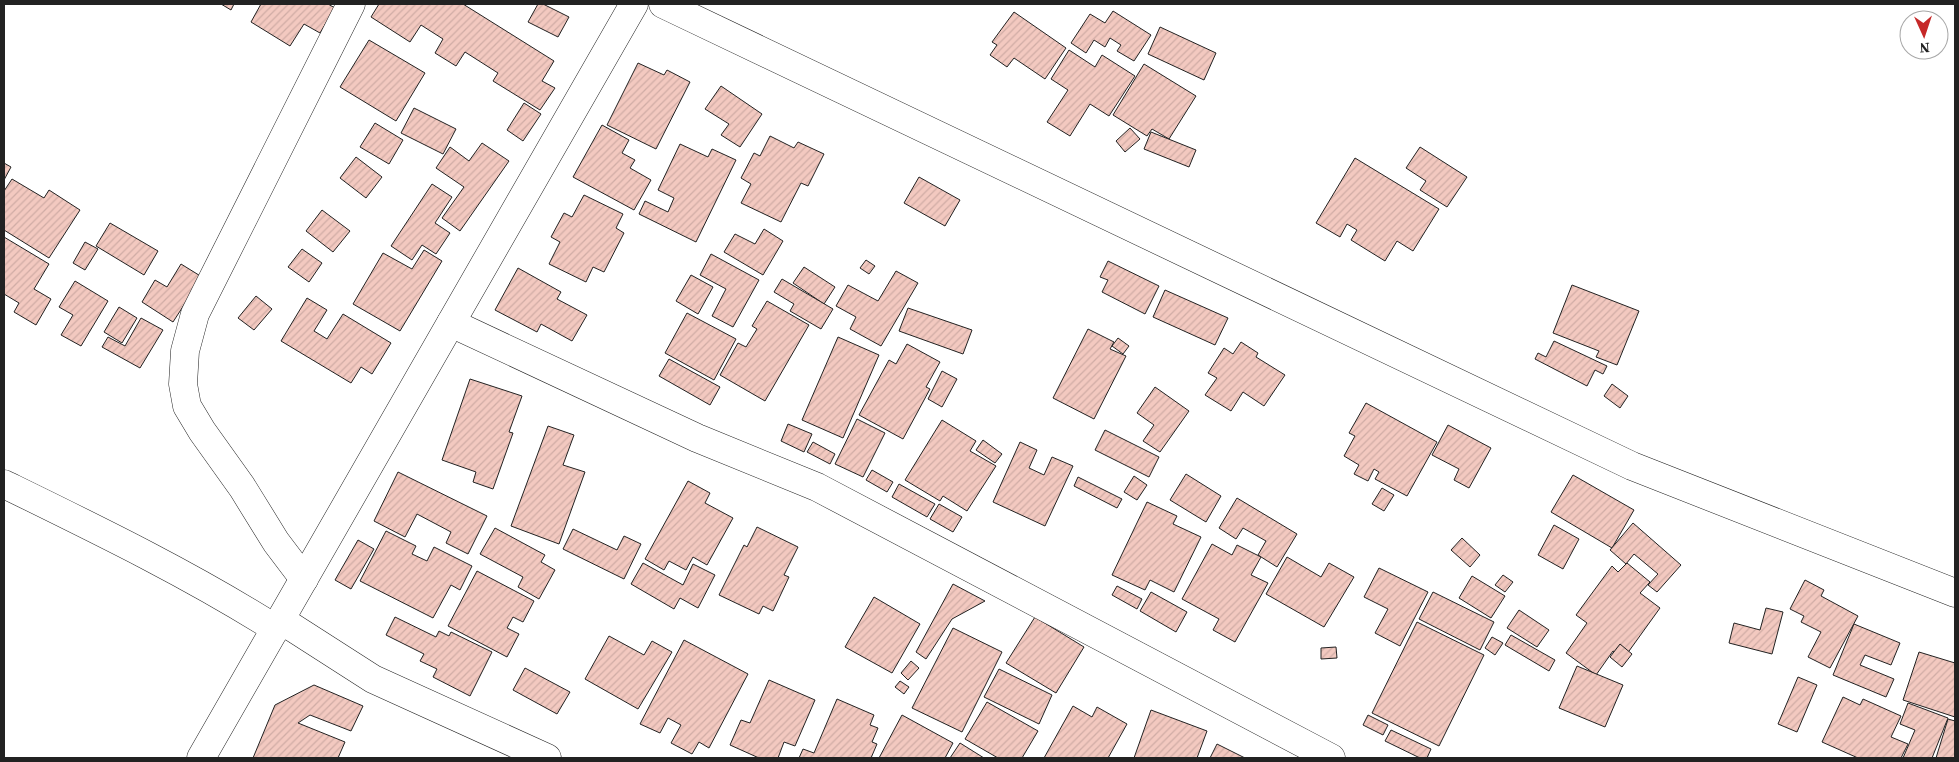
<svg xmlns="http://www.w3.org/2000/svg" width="1959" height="762" viewBox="0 0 1959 762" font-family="'Source Serif 4',serif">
<defs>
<pattern id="building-hatch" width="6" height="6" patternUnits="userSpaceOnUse" patternTransform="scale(1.25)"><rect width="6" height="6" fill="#f3c9c0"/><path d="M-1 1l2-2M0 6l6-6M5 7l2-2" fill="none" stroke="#d0aca5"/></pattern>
</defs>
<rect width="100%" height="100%" fill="#fff"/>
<g fill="url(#building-hatch)" stroke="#222">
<path d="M221 4H234L231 10Z"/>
<path d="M261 4H328L335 8 320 33 304 24 290 46 251 22Z"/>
<path d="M379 4H463L554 61 542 81 555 88 540 110 493 81 498 73 465 52 456 66 435 53 443 39 421 25 410 42 371 17Z"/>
<path d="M538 4H543L569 17 558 37 528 22Z"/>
<path d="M1113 11 1151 35 1134 61 1117 51 1121 45 1110 38 1105 47 1094 40 1086 53 1071 43 1090 14 1105 23Z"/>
<path d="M1014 12 1066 48 1045 79 1014 58 1007 67 990 55 997 45 992 42Z"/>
<path d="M1160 27 1216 53 1204 80 1148 54Z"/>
<path d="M369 40 425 73 396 121 340 87Z"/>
<path d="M1069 50 1095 67 1102 55 1135 76 1109 116 1090 104 1070 136 1047 122 1068 90 1051 79Z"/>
<path d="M638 63 664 75 667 70 690 82 656 149 607 125Z"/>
<path d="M1144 64 1196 96 1169 139 1152 129 1147 136 1113 115Z"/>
<path d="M721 86 762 114 740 147 721 135 729 124 705 109Z"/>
<path d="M524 103 541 114 523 141 507 130Z"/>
<path d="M414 108 456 129 443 154 401 133Z"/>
<path d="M375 123 403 140 389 164 360 147Z"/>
<path d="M602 125 629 140 622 153 635 160 630 168 651 180 634 210 573 177Z"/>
<path d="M1130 128 1140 139 1125 152 1116 141Z"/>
<path d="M1151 132 1196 150 1189 167 1144 149Z"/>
<path d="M770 136 794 148 798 142 824 154 808 186 801 183 781 222 741 203 751 184 741 178 754 153 760 156Z"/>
<path d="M482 143 509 161 460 231 442 218 464 187 436 168 450 147 469 161Z"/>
<path d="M680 144 708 157 712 149 736 160 696 242 639 214 645 201 668 212 674 198 658 190Z"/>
<path d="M1420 147 1467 177 1447 207 1420 190 1426 181 1406 168Z"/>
<path d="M356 157 382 177 366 198 340 178Z"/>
<path d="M1355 158 1439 209 1413 251 1397 241 1385 261 1351 240 1357 230 1347 224 1340 237 1316 223Z"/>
<path d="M4 163 11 167 4 180Z"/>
<path d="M919 177 960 200 945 226 904 203Z"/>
<path d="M12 179 44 198 49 190 80 210 49 258 4 230V191Z"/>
<path d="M432 184 452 197 435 223 450 233 436 254 422 245 412 260 391 246Z"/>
<path d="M584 195 623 214 616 228 624 233 604 272 593 267 586 282 549 264 560 242 551 237 564 213 572 217Z"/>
<path d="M322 210 350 231 333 252 306 231Z"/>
<path d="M110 223 158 251 144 275 96 246Z"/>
<path d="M764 229 783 241 763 275 724 252 735 234 755 244Z"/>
<path d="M4 237 49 264 34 289 51 299 36 325 14 312 19 303 4 294Z"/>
<path d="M85 242 98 249 85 270 73 263Z"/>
<path d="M302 249 322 263 309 282 288 267Z"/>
<path d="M424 250 442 261 400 331 353 304 383 253 412 269Z"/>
<path d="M711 254 759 280 733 327 712 316 726 289 700 275Z"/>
<path d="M866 260 875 266 869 274 860 268Z"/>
<path d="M1108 261 1159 286 1145 314 1102 292 1108 280 1100 277Z"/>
<path d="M181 264 202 277 173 322 142 302 155 280 167 287Z"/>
<path d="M804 267 835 287 824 304 793 283Z"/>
<path d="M518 268 561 292 557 299 587 315 572 341 541 324 537 332 495 310Z"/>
<path d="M896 271 918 283 881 346 850 329 856 317 836 306 848 285 878 301Z"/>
<path d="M691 275 713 287 698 314 676 301Z"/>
<path d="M782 279 833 309 821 329 790 311 794 304 774 292Z"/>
<path d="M75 281 108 301 81 346 61 335 73 315 59 307Z"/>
<path d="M1572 285 1639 311 1617 365 1596 357 1599 351 1553 333Z"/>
<path d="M1165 290 1228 318 1215 345 1153 317Z"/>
<path d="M256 296 272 309 254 330 238 318Z"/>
<path d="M307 298 327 310 314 331 327 339 343 314 391 343 372 374 361 367 351 383 281 341Z"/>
<path d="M767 301 809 325 765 401 720 375 738 343 746 347 757 329 752 326Z"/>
<path d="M119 307 137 318 122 343 104 332Z"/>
<path d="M908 308 972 330 963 354 899 331Z"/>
<path d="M687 313 736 339 714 380 665 353Z"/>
<path d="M141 318 163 330 140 368 102 347 108 337 125 346Z"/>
<path d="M1088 329 1114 342 1110 349 1126 356 1094 419 1053 398Z"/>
<path d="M838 337 879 355 843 438 802 420Z"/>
<path d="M1118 338 1129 346 1123 354 1112 346Z"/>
<path d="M1554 341 1607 366 1603 374 1595 370 1587 386 1535 359 1538 353 1546 357Z"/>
<path d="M1241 342 1258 353 1256 357 1285 375 1264 406 1243 392 1231 411 1205 395 1217 378 1208 373 1224 348 1233 354Z"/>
<path d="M907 344 940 362 926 387 930 389 903 439 859 415 889 360 896 364Z"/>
<path d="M669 359 720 387 710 405 659 376Z"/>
<path d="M942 371 957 379 942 407 928 399Z"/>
<path d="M470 379 522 396 509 432 513 433 493 489 473 482 476 472 442 460Z"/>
<path d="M1612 384 1628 396 1620 408 1604 396Z"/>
<path d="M1155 387 1189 411 1160 452 1143 441 1154 425 1137 413Z"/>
<path d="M1366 403 1437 442 1407 496 1375 479 1379 472 1374 469 1368 481 1354 474 1359 465 1344 456 1355 436 1349 433Z"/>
<path d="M857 419 885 433 863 477 835 464Z"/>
<path d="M942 420 976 441 970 451 996 466 967 511 943 496 940 501 905 480Z"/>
<path d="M788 424 812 434 804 452 781 441Z"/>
<path d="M1448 425 1491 448 1469 488 1454 480 1459 469 1432 455Z"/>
<path d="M548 426 574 435 563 465 585 472 559 544 511 526Z"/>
<path d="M1105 430 1159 457 1149 477 1095 450Z"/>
<path d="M983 440 1002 454 995 463 976 450Z"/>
<path d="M813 442 835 454 830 464 807 452Z"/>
<path d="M1020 442 1037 450 1029 468 1044 475 1052 457 1073 466 1045 526 993 502Z"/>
<path d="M872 470 893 482 887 492 866 480Z"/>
<path d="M398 472 487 516 468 554 446 543 451 532 417 514 405 537 374 521Z"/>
<path d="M1186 474 1221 496 1206 522 1170 500Z"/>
<path d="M1573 475 1634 510 1612 548 1551 512Z"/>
<path d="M1134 476 1147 485 1137 500 1124 492Z"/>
<path d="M1078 477 1122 499 1117 508 1074 486Z"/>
<path d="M688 481 710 493 705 503 733 518 707 565 693 557 686 570 669 561 664 570 645 559Z"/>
<path d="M899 484 935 504 927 517 892 497Z"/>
<path d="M1382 488 1394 495 1384 511 1372 504Z"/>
<path d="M1237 498 1297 534 1277 567 1258 555 1266 541 1243 528 1236 539 1219 528Z"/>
<path d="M1147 502 1177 516 1173 524 1201 537 1174 592 1150 580 1145 590 1112 575Z"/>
<path d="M939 504 962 517 953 532 930 519Z"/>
<path d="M1633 523 1681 565 1657 592 1648 585 1658 574 1634 554 1626 564 1610 550Z"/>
<path d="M1554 525 1579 539 1563 569 1538 555Z"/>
<path d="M757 527 798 547 784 575 789 577 773 611 763 606 759 614 719 595 744 545 747 547Z"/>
<path d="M495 528 545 555 541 562 555 570 539 599 518 587 523 577 480 554Z"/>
<path d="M573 529 617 550 624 536 641 544 624 579 563 549Z"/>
<path d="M386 531 416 546 412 554 427 561 434 547 472 566 460 590 451 585 433 618 360 581Z"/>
<path d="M1462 538 1480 555 1470 567 1451 550Z"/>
<path d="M358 540 374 549 351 589 335 580Z"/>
<path d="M1212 544 1232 555 1237 545 1261 557 1251 575 1268 583 1235 642 1213 630 1219 619 1182 599Z"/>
<path d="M1287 557 1321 577 1329 563 1354 577 1324 627 1266 594Z"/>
<path d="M643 563 683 585 693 564 715 575 698 608 680 598 674 609 631 584Z"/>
<path d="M1627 563 1650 582 1640 593 1660 608 1624 658 1613 651 1596 675 1566 653 1587 623 1576 615 1612 566 1618 572Z"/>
<path d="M1379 568 1428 592 1400 646 1375 633 1388 609 1364 597Z"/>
<path d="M477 571 534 601 523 622 513 617 507 628 519 634 507 657 448 626Z"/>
<path d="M1503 575 1513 582 1505 592 1495 585Z"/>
<path d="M1472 576 1505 596 1491 618 1459 598Z"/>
<path d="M1805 580 1824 590 1821 596 1858 616 1830 668 1808 657 1821 632 1801 622 1804 616 1790 609Z"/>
<path d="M953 584 985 601 952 619 926 659 916 652Z"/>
<path d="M1117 586 1142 599 1137 609 1112 595Z"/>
<path d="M1151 592 1187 612 1176 632 1140 611Z"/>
<path d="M1433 592 1494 622 1480 650 1419 619Z"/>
<path d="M874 597 920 624 892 673 845 647Z"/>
<path d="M1766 608 1783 612 1772 654 1729 643 1734 623 1760 630Z"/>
<path d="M1519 610 1549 630 1537 647 1507 628Z"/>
<path d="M395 617 436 637 439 631 449 636 451 632 492 652 470 696 433 677 437 669 420 661 424 654 386 635Z"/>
<path d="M1035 617 1084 647 1056 693 1006 663Z"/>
<path d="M1417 622 1484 655 1439 746 1372 713Z"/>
<path d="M1854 624 1900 643 1891 665 1865 655 1860 665 1894 679 1886 697 1833 675Z"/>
<path d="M953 628 1002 652 962 732 912 708Z"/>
<path d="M1511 635 1555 660 1549 671 1505 645Z"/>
<path d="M609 636 644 655 652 641 672 652 638 709 585 679Z"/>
<path d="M1492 637 1503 643 1495 655 1485 648Z"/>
<path d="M684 640 748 674 709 748 699 742 692 754 671 743 681 725 668 718 660 733 640 724Z"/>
<path d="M1620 644 1632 654 1622 667 1610 657Z"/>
<path d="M1336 647 1337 658 1321 659V648Z"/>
<path d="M1919 652 1955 663V717L1903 700Z"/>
<path d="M911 661 919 668 908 680 901 673Z"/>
<path d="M1577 666 1623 685 1605 727 1559 708Z"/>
<path d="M525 668 570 692 557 714 513 690Z"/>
<path d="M999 669 1052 695 1039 724 984 697Z"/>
<path d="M1798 677 1817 685 1797 732 1778 724Z"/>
<path d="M769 680 815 700 795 746 784 742 778 758H759L730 745 741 720 750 723Z"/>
<path d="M900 681 909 687 904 694 895 687Z"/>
<path d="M314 685 363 706 351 731 310 715 298 723 345 742 338 758H253L275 705Z"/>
<path d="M1843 697 1860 705 1863 699 1901 716 1891 737 1908 744 1901 758H1858L1822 742Z"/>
<path d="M837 699 874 715 870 725 878 728 872 742 877 744 871 758H799L803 749 814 753Z"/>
<path d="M987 702 1038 731 1022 758H998L965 739Z"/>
<path d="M1908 703 1948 718 1932 758H1903L1915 730 1900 724Z"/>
<path d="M1073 706 1092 717 1097 707 1127 724 1108 758H1044Z"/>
<path d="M1151 710 1207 731 1197 758H1134Z"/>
<path d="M902 715 953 743 945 758H879Z"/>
<path d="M1368 715 1388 725 1383 735 1363 725Z"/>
<path d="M1948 719 1955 721V758H1936Z"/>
<path d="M1391 730 1431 749 1427 758H1420L1385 741Z"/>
<path d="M960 743 984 758H950Z"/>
<path d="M1217 744 1245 758H1210Z"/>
</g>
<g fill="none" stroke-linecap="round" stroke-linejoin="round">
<defs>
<g id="street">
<path d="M451 323 697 438 817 487 1331 758"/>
<path d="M4 484C96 529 189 574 276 629"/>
<path d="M304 579 276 542 242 487 202 431 187 406 183 384 185 351 195 314 351 4"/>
<path d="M281 620 373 679 547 758"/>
<path d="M201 758 634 4"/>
</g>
<path id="secondary" d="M663 4 1632 466 1955 593"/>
</defs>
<use href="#street" stroke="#222" stroke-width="29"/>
<use href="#secondary" stroke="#222" stroke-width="29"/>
<use href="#street" stroke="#fff" stroke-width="28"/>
<use href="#secondary" stroke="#fff" stroke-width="28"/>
</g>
<rect width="1959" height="762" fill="none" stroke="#222222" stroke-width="10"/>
<g transform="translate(1924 35) rotate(177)"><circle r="24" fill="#ffffff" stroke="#a7a7a7"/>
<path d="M0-4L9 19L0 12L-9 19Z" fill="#c62828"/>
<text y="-8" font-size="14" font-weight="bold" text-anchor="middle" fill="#222222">N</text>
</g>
</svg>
